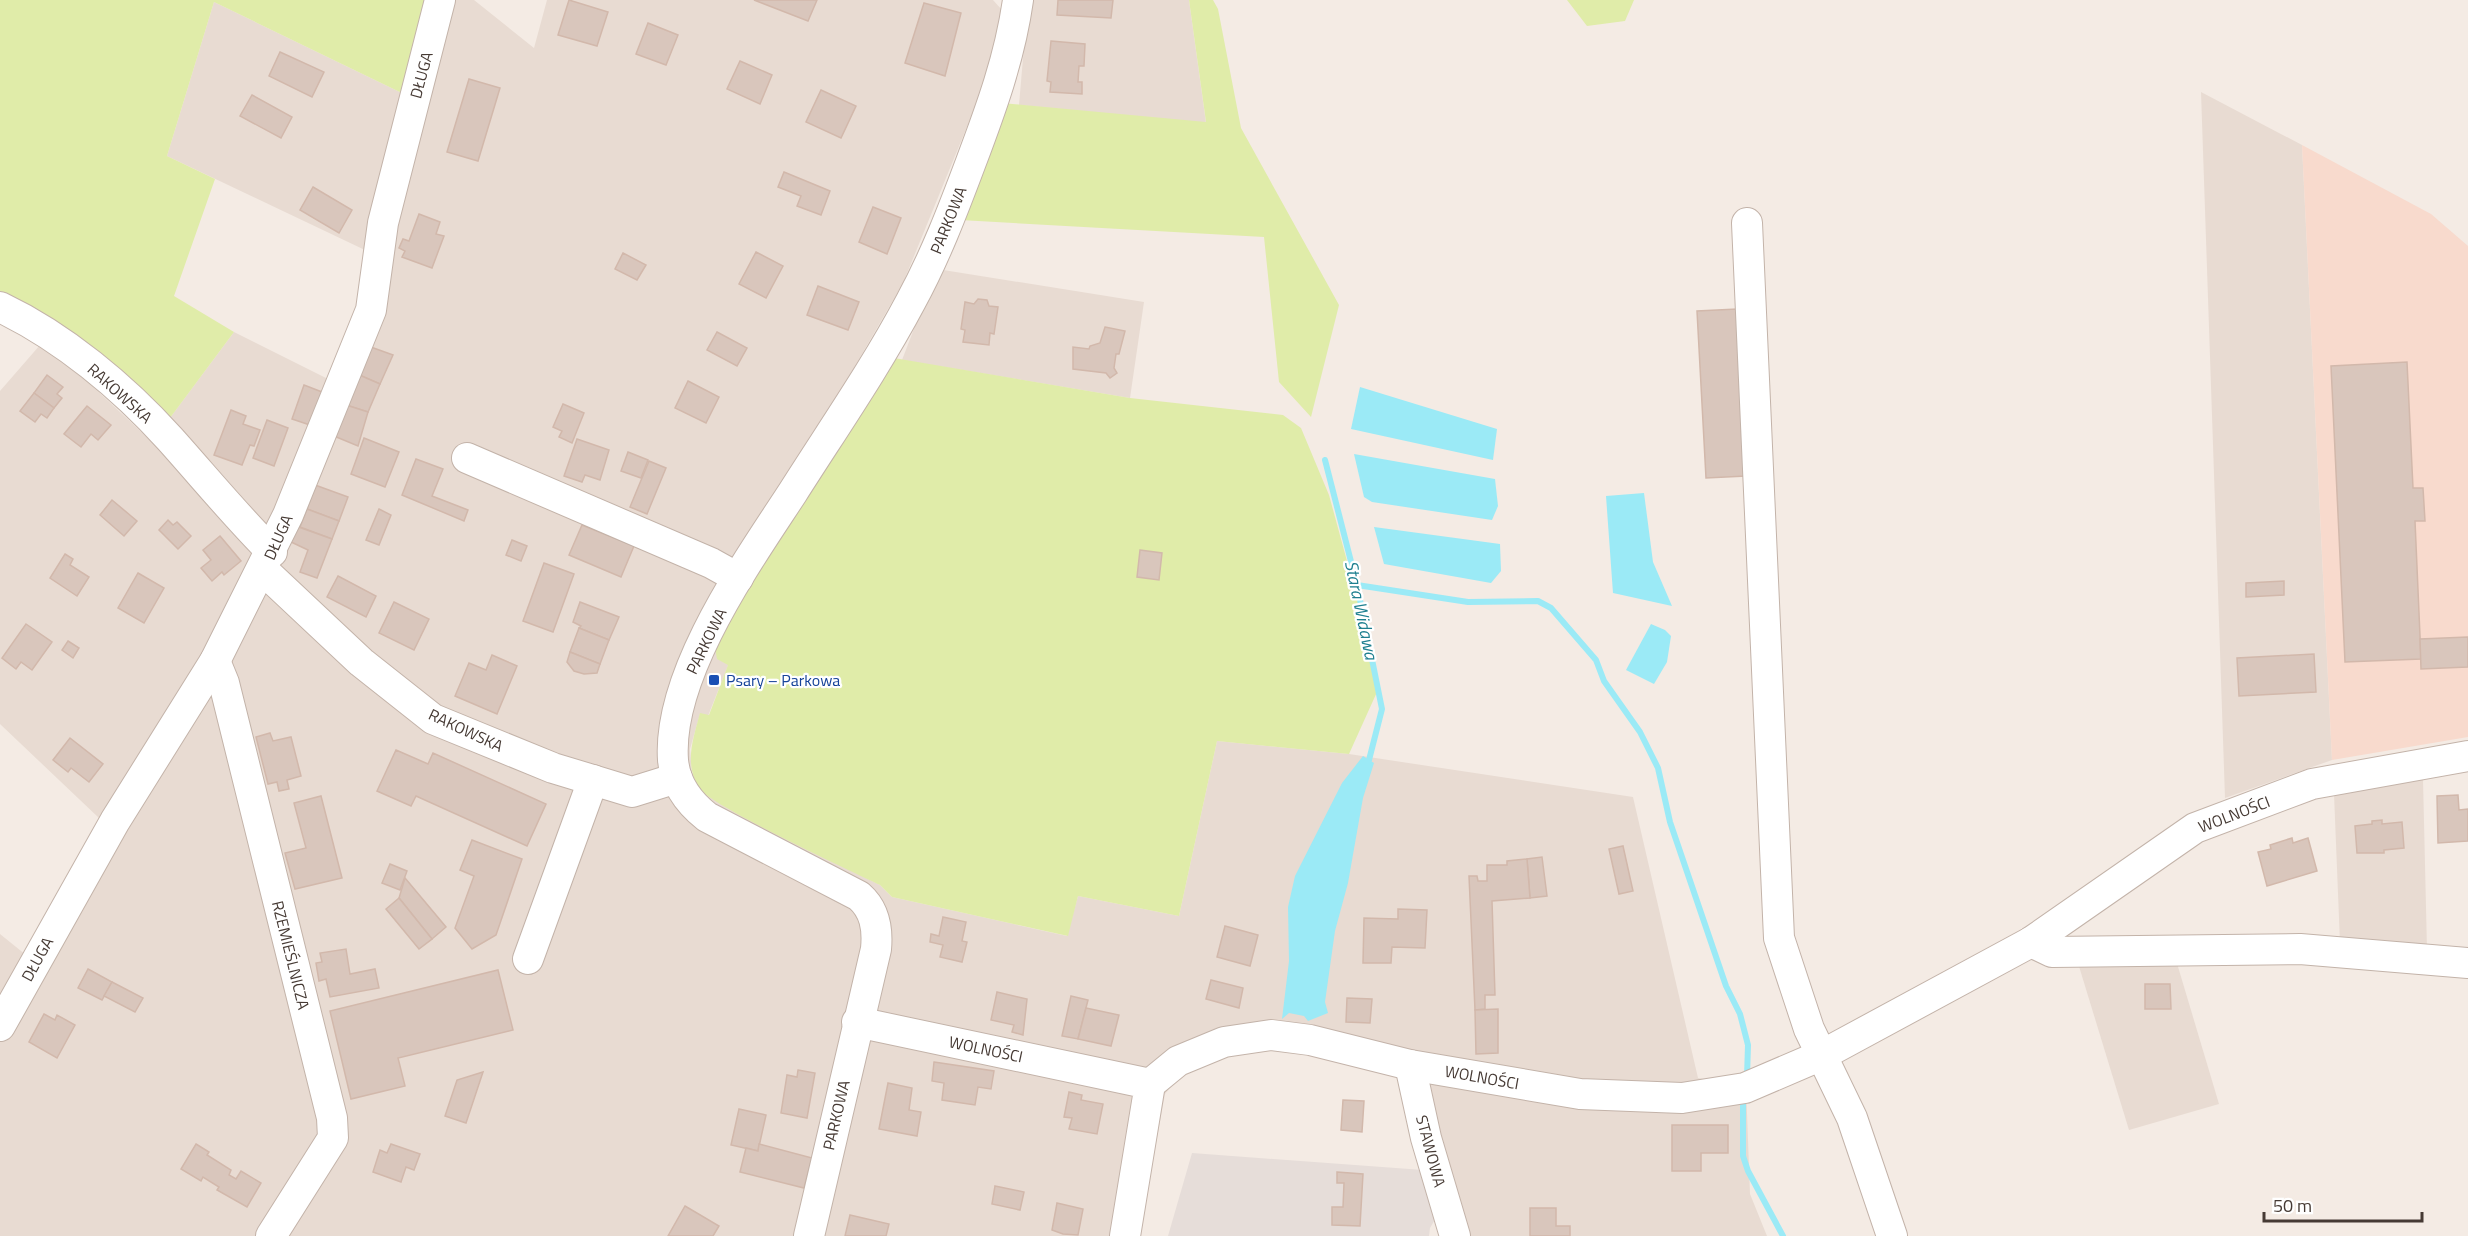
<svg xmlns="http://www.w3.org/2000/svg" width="2468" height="1236" viewBox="0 0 2468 1236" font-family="'Titillium Web',sans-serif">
<rect width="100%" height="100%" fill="#f4ebe4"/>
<g fill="#e8dbd2">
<path d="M431 0H474L534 48 547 0H993L1002 10 982 90 903 283 829 411 708 716 700 714 690 749 692 774 700 791 754 822 880 885 892 897 1067 936 1078 896 1179 916 1217 741 1349 754 1633 797 1698 1078 1746 1086 1750 1194 1767 1236H1464L1412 1054 1243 1045 1184 1071 1165 1094 1139 1236H0V934L26 955 99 818 0 724V391L40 345 89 383 152 442 234 332 334 382 367 291V251L167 156 214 2 408 96Z"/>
<path d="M1028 0H1189L1206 123 1019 105Z"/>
<path d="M2201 92 2302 145 2332 760 2225 798Z"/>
<path d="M937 269 1144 302 1130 398 902 360Z"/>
<path d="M2423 779 2427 950 2340 943 2334 794Z"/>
<path d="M2176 960 2219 1104 2129 1130 2078 963Z"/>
</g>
<path fill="#f8dacd" d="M2302 145 2431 214 2468 246V737L2332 760Z"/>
<path fill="#e6ddd9" d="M1192 1153 1423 1170 1437 1216 1430 1228 1429 1236H1168Z"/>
<g fill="#e0eca9">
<path d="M0 0H431L408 96 214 2 167 156 215 179 174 296 234 332 167 422 0 294Z"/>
<path d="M1189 0H1213L1218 9 1241 128 1339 305 1311 417 1279 382 1264 237 960 220 1002 103 1206 122Z"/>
<path d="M1567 0H1634L1625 21 1587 26Z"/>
<path d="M894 358 1130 398 1283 415 1301 428 1329 495 1362 616 1377 692 1349 754 1217 741 1179 916 1078 896 1068 936 892 897 880 885C853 872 709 805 699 788 684 764 693 739 700 713L709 715 728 665 717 659 715 648 763 562Z"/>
</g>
<g fill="#9beaf6">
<path d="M1360 387 1497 429 1493 460 1351 429Z"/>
<path d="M1354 454 1495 479 1498 506 1492 520 1372 502 1364 497Z"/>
<path d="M1644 493 1653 562 1672 606 1613 593 1606 496Z"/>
<path d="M1374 527 1500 544 1501 571 1491 583 1384 564Z"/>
<path d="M1651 624 1665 630 1671 636 1667 662 1654 684 1626 670Z"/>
<path d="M1363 756 1374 763 1363 798 1348 883 1335 931 1325 1002 1328 1013 1308 1021 1304 1016 1289 1013 1282 1019 1289 961 1288 907 1295 876 1342 783Z"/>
</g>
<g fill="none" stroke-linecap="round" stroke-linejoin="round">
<g stroke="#9beaf6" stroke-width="6">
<path d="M1325 460 1357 585 1382 709 1369 760"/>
<path d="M1357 585 1468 602 1538 601 1551 608 1596 660 1604 681 1640 732 1658 768 1670 822 1726 986 1740 1014 1748 1045 1747 1077"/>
<path d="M1743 1101V1156L1748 1171 1783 1236"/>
</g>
</g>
<g fill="#d9c6bc" stroke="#d2b8ab" stroke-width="1.5">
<path d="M569 0 608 12 597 46 558 35Z"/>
<path d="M754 0H817L808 21Z"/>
<path d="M1058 0H1113L1111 18 1057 15Z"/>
<path d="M924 3 961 13 945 76 905 63Z"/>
<path d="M648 23 678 35 666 65 636 54Z"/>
<path d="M1051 41 1085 44 1084 66H1079L1078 82H1082V94L1050 92 1051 82 1047 81Z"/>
<path d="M280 52 324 72 312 97 269 76Z"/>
<path d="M740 61 772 75 760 104 727 89Z"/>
<path d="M469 79 500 88 478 161 447 152Z"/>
<path d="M821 90 856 106 841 138 806 122Z"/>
<path d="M252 95 292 117 281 138 240 116Z"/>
<path d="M784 172 830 191 821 215 797 206 801 196 778 187Z"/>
<path d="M313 187 352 210 339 233 300 210Z"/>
<path d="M873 207 901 218 887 254 859 242Z"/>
<path d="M419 214 440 222 436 234 444 236 432 268 402 257 405 251 399 248 403 239 409 241Z"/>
<path d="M756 252 783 266 766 298 739 284Z"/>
<path d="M623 253 646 265 637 280 615 269Z"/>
<path d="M818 286 859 302 848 330 807 315Z"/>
<path d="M978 299 987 300 989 306 998 307 994 334 990 333 989 345 963 342 965 330 961 329 965 302 974 304Z"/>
<path d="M1737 309 1746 476 1706 478 1697 311Z"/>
<path d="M1105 327 1125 331 1119 354H1116L1114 368 1117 373 1110 378 1106 373 1073 369V347L1089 349 1090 346 1100 343Z"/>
<path d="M717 332 747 348 737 366 707 350Z"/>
<path d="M368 346 393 355 380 384 357 374Z"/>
<path d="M2407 362 2413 488H2423L2425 521H2415L2421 659 2345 662 2331 366Z"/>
<path d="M357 374 380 384 368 412 343 404Z"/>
<path d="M47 375 63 387 57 394 62 398 54 408 34 393Z"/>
<path d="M688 381 719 397 706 423 675 408Z"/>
<path d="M304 385 322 392 310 425 292 419Z"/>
<path d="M34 393 54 408 47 418 41 414 35 422 20 411Z"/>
<path d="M343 404 368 412 358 446 334 436Z"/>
<path d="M563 404 584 413 572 443 559 437 562 431 553 427Z"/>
<path d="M87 406 111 425 98 440 91 434 81 447 64 434Z"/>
<path d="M231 410 246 416 243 424 260 430 254 446 250 445 242 465 214 455Z"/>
<path d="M267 420 288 428 274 466 253 458Z"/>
<path d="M364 438 399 452 385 487 351 474Z"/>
<path d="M577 439 609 450 600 480 585 475 582 482 564 476Z"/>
<path d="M628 452 648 460 641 478 621 471Z"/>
<path d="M416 459 443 469 432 496 468 510 464 521 402 495Z"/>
<path d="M649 461 666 468 647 514 630 507Z"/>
<path d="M315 485 348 497 339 521 307 509Z"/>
<path d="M112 500 137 521 124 536 100 515Z"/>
<path d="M307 509 339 521 332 539 300 527Z"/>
<path d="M379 509 391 515 379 545 366 540Z"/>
<path d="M168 520 173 525 177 522 191 536 178 549 159 530Z"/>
<path d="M293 525 332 539 317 578 300 572 308 550 289 541Z"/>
<path d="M582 525 634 546 621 577 569 555Z"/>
<path d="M220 536 241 561 224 575 222 572 212 581 201 568 211 560 203 550Z"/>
<path d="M512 540 527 546 521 561 506 555Z"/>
<path d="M1140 550 1162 553 1159 580 1137 577Z"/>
<path d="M65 554 73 559 70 565 89 577 77 596 50 578Z"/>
<path d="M544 563 574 574 553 632 523 621Z"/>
<path d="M138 573 164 588 144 623 118 608Z"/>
<path d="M338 576 376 596 366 617 327 597Z"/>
<path d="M2284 581V595L2246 597V583Z"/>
<path d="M394 602 429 619 414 650 379 633Z"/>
<path d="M580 602 619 617 609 640 579 628 581 626 573 622Z"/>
<path d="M26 624 52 642 32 670 21 662 16 669 2 658Z"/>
<path d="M579 628 609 640 600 664 570 652Z"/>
<path d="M2468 637V667L2421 669 2420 639Z"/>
<path d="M68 641 79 648 73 658 62 650Z"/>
<path d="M570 652 600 664 597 673 584 674 574 671 567 662Z"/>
<path d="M2314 654 2316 692 2239 696 2237 658Z"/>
<path d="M492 655 517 666 497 714 455 696 469 663 486 670Z"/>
<path d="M270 733 273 741 291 737 301 776 287 780 289 789 279 791 277 782 268 784 256 737Z"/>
<path d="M70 738 103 764 89 782 71 768 68 772 53 760Z"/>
<path d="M396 750 428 764 433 753 546 804 527 846 416 796 411 806 377 791Z"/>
<path d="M2458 795 2459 810 2468 809V841L2438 843 2437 796Z"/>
<path d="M321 796 342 878 295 889 285 853 306 848 294 803Z"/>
<path d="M2382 820V824L2402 822 2404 848 2384 850V853H2357L2355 826 2372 824V821Z"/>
<path d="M2292 838 2293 843 2308 838 2317 871 2267 886 2258 852 2271 849 2270 845Z"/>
<path d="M472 840 522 859 496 935 472 949 455 928 474 876 460 870Z"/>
<path d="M1623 846 1633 891 1619 894 1609 849Z"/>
<path d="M1542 857 1547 896 1530 898 1527 859Z"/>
<path d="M1527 859 1530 898 1492 901 1495 995H1485V1009L1475 1010 1469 876H1477L1478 881H1487V865H1507V861Z"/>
<path d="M390 864 407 871 400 890 382 883Z"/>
<path d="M405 878 446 927 432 939 399 898Z"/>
<path d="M399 898 432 939 419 949 386 909Z"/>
<path d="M1398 909 1427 910 1425 948 1392 947 1391 963H1363L1364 918 1398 919Z"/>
<path d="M943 917 966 922 962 941 967 942 962 962 940 957 943 945 930 942 931 934 939 936Z"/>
<path d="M1225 926 1258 935 1250 966 1217 957Z"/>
<path d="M346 949 350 974 375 969 379 988 330 997 326 979 319 981 316 963 322 962 320 953Z"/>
<path d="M88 969 112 982 102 1000 78 988Z"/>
<path d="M498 970 513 1030 398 1058 405 1086 351 1099 330 1011Z"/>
<path d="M1211 980 1243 988 1239 1008 1206 999Z"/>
<path d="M112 982 143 998 135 1012 104 996Z"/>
<path d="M2145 984H2170L2171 1009H2145Z"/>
<path d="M997 992 1027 999 1023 1035 1012 1032 1014 1025 991 1020Z"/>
<path d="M1071 996 1088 1000 1078 1039 1062 1036Z"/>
<path d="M1347 998 1372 999 1370 1023 1346 1022Z"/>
<path d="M1086 1008 1119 1015 1111 1046 1078 1039Z"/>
<path d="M1498 1009V1053L1476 1054 1475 1010Z"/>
<path d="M44 1014 55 1020 57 1015 75 1025 57 1058 29 1042Z"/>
<path d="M934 1062 994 1071 991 1089 978 1087 975 1105 942 1100 944 1083 932 1081Z"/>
<path d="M798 1070 815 1073 807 1118 781 1113 787 1075 797 1077Z"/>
<path d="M483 1072 466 1123 445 1116 457 1080Z"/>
<path d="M888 1083 912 1088 909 1110 921 1112 917 1136 879 1129Z"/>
<path d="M1069 1092 1082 1095 1081 1100 1103 1104 1097 1134 1069 1129 1072 1118 1064 1117Z"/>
<path d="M1343 1100 1364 1101 1362 1132 1341 1130Z"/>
<path d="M739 1109 766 1115 758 1151 731 1145Z"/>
<path d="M1672 1125H1728V1153H1701V1171H1672Z"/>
<path d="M196 1144 209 1152 207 1155 231 1170 229 1175 236 1179 241 1171 261 1183 247 1207 217 1190 219 1187 203 1177 201 1181 181 1169Z"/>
<path d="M391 1144 420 1154 414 1170 406 1167 401 1182 373 1172 380 1150 387 1153Z"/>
<path d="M759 1144 812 1158 804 1188 740 1172 746 1148 758 1151Z"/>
<path d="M1337 1172 1363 1174 1360 1226 1332 1225V1207H1343L1344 1183H1337Z"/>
<path d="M995 1186 1024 1192 1020 1210 992 1204Z"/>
<path d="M1057 1203 1083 1209 1078 1235 1063 1234 1052 1230Z"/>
<path d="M685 1206 719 1226 713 1236H668Z"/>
<path d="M1530 1208H1556V1226H1570V1236H1530Z"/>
<path d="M850 1215 889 1224 886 1236H845Z"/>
</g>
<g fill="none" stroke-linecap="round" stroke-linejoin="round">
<defs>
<g id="minor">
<path d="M1747 223 1779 938 1809 1029 1852 1118 1892 1236"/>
<path d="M0 307C63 337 123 387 170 439 204 477 236 516 272 552"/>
<path d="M467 458 711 563 738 578"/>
<path d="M263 570 361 662 433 719 553 768 632 792 677 778"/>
<path d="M215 661 224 683 332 1118 333 1138 271 1236"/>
<path d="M2031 942 2052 952 2300 949 2468 963"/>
<path d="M528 959 593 780"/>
<path d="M857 1022 1150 1084 1125 1236"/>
<path d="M0 1026 115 821 215 661 288 515 371 310 383 223 440 0"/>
<path d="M1410 1065 1426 1138 1455 1236"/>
<path d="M1150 1084 1178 1061 1224 1042 1271 1035 1310 1040 1410 1065 1580 1094 1682 1098 1745 1088 1822 1055 2031 942 2195 828 2312 784 2468 756"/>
<path d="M809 1236 876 949C878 928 875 910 859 896L707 817C688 802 675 784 673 760 667 674 748 561 793 492 833 429 876 367 911 301 935 257 953 210 971 162 991 109 1010 57 1018 0"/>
</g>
</defs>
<use href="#minor" stroke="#c3b3a9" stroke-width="32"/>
<use href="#minor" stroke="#fff" stroke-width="30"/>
</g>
<rect fill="#1a4fb4" stroke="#fff" stroke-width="2" x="708" y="674" width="12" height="12" rx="3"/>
<g text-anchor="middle" stroke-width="4.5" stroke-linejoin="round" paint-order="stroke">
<g font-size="16" fill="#463a34" stroke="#fff">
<text transform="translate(421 75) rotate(-75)" y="6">DŁUGA</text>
<text transform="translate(948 220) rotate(-68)" y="6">PARKOWA</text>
<text transform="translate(120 393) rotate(42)" y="6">RAKOWSKA</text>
<text transform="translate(278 537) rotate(-66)" y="6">DŁUGA</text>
<text transform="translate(706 641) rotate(-64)" y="6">PARKOWA</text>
<text transform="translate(466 730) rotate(25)" y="6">RAKOWSKA</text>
<text transform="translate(2234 814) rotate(-21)" y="6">WOLNOŚCI</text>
<text transform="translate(291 955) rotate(76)" y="6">RZEMIEŚLNICZA</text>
<text transform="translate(37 959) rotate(-61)" y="6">DŁUGA</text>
<text transform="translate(986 1049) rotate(12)" y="6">WOLNOŚCI</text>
<text transform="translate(1482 1077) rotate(10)" y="6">WOLNOŚCI</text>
<text transform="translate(836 1115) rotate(-77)" y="6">PARKOWA</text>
<text transform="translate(1431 1151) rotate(75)" y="6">STAWOWA</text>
</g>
<g font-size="16" fill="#164399" stroke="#fff" text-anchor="start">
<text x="726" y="686">Psary – Parkowa</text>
</g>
<g font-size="18" font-style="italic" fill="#1f8090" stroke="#fff">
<text transform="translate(1361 610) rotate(78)" y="6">Stara Widawa</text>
</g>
</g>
<path d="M2264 1212v9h158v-9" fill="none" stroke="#463a34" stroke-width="3"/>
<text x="2273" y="1212" font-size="18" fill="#463a34" stroke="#ffffff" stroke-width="4.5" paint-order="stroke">50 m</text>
</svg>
